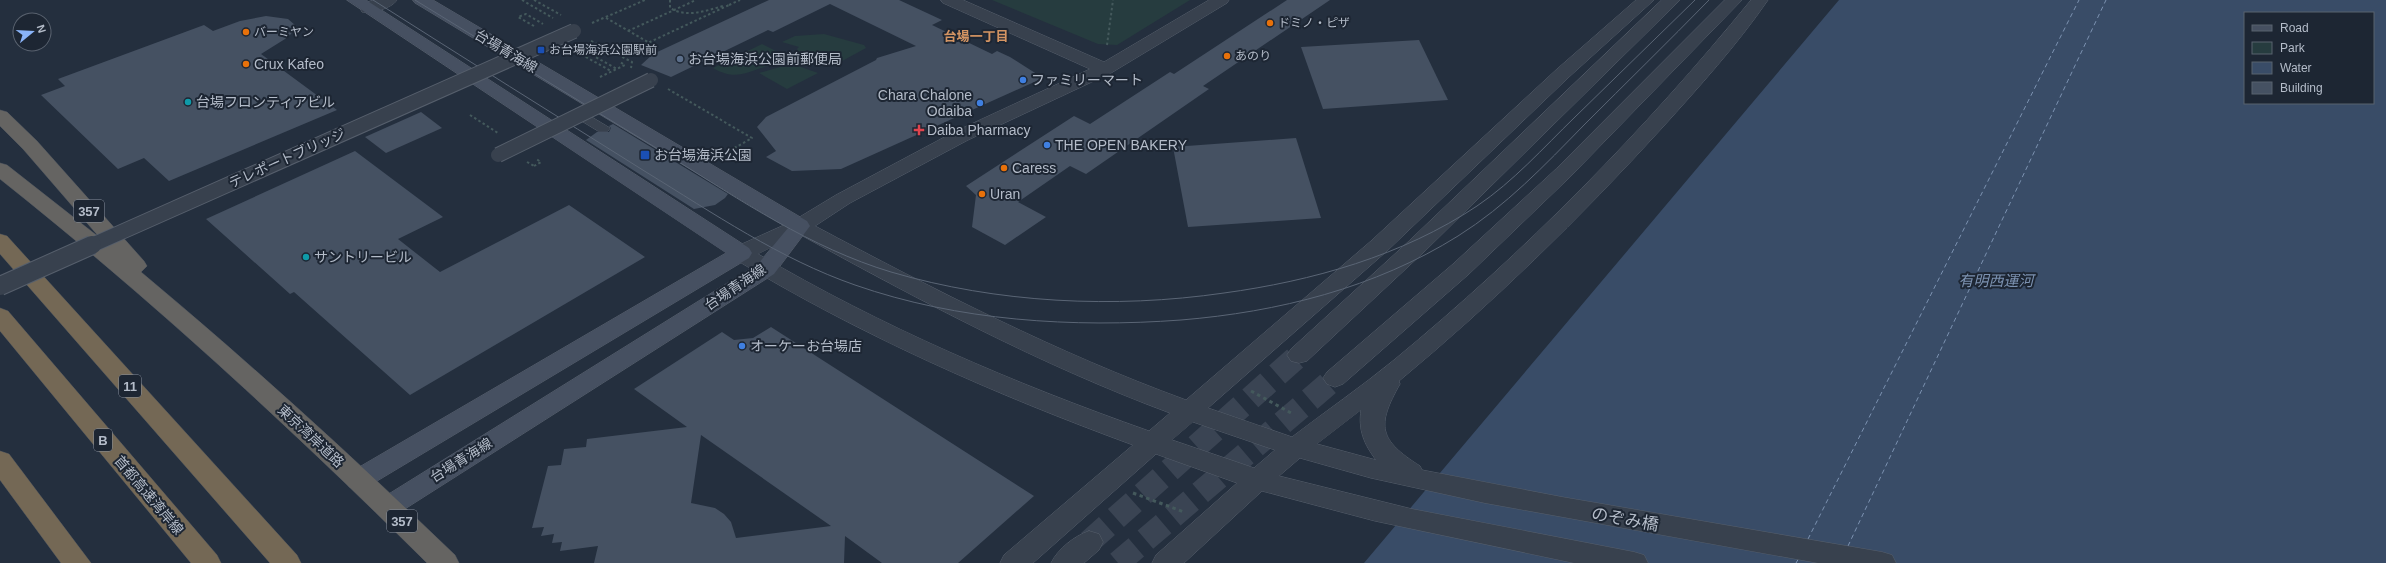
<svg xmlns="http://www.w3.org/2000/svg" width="2386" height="563" viewBox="0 0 2386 563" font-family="Helvetica,'Noto Sans JP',sans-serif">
<rect width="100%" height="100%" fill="#242f3e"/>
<g fill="#263c3f">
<path d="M992 0H1190L1117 45 1098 44Z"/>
<path d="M824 34 864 45 866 48 833 66 822 60H816L813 57 814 55 808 51 799 52 797 49 799 47 782 42 795 36Z"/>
<path d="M762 44 792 59C787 65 779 64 771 65 748 71 737 82 713 68Z"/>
<path d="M798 66 818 73 787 89 759 73 780 67Z"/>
</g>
<path fill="#394c67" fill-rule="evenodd" d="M1839 0H2386V563H1364ZM2245 13H2373V103H2245Z"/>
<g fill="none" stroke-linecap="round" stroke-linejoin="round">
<g stroke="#7c92b1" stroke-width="1" stroke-dasharray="4.5 3.5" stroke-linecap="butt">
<path d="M1808 539 2079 0"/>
<path d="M1848 546 2106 0"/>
<path d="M1796 563 1799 558"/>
</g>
</g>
<g fill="#455162" fill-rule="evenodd">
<path d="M769 0H899L942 20 932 25 992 54 997 51 1010 57 1043 78 841 169 792 171 766 157 776 151 757 127 766 117 876 60 877 58 916 46 830 4 773 32 768 30 671 77 641 65 653 54Z"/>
<path d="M1287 0H1330L1203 86 1209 89 1086 174 1070 166 1018 202 1046 217 1005 245 972 227 976 195 966 186 1074 116 1090 124 1170 72 1174 74Z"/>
<path d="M266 16 288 19 295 25 291 34 285 39 261 54 337 110 169 181 144 158 118 169 41 95 65 86 58 79 204 25 213 31 240 21Z"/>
<path d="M1419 40 1448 100 1323 109 1301 47Z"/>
<path d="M421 112 442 128 386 153 365 137Z"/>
<path d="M613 124 728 194 725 198 715 205 694 209 586 140 597 132H609L611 128 609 126Z"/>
<path d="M1296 138 1321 218 1188 227 1173 147Z"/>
<path d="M355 151 443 217 398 239 440 272 569 205 645 257 410 395 294 292 290 294 206 219Z"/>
<path d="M771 327 1034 496 958 563H882L845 536 844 563H594L598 546 560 551 562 542 552 543 554 534 541 536 544 527 532 528 548 466 561 465 564 449 586 447 587 439 687 427 634 389 722 332 734 340 753 338ZM701 435 831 526 736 538 731 522 724 514 715 508 691 503Z"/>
</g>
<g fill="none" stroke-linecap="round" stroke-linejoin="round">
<g stroke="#3a4453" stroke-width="24" stroke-dasharray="24 12" stroke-linecap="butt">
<path d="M1089 542 1299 355"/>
<path d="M1118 563 1335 378"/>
</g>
<defs>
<path id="pedestrian" d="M580 110 610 128 608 131H598L575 117 573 114 575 111Z"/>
<g id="tertiary">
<path d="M374 0H397C392 8 372 14 362 12L360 8 362 4Z"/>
<path d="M941 0H963L1104 62 1209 0H1229L1227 3 1111 73 968 140 850 203 815 226C935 290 1057 353 1186 400L1371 241 1557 69 1636 0H1654L1569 77 1387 251 1208 408 1292 437C1326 411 1361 387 1394 360 1525 252 1644 131 1751 0H1768C1737 45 1699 87 1662 128 1580 218 1492 304 1399 381L1400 384C1376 426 1379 440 1420 466L1422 470 1562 497 1882 552 1892 555 1896 563H1818L1485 503 1371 478 1300 458 1279 476 1412 509 1634 552 1644 555 1648 563H1574L1375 521 1262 491 1184 563H1152L1156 555 1237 483 1156 454 1033 563H1000L1004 555 1133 445C994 394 860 335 733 258L730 253 733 248 793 221 836 195 954 132 1090 69 943 3ZM799 234C919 300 1041 365 1170 413L1149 431C1013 383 882 327 758 254ZM1361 410C1358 430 1364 444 1376 460L1317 444ZM1193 422 1275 450 1254 468 1172 440Z"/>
<path d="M1662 0H1680L1425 251 1307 361 1299 363 1291 361 1287 355 1291 349 1409 241Z"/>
<path d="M1725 0H1742L1570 177 1469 274 1343 384 1335 387 1327 384 1323 378 1327 372 1453 264 1556 169Z"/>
<path d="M1089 531 1099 534 1103 542 1099 550 1084 563H1051C1058 549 1074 536 1089 531Z"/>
</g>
<g id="secondary">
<path d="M347 0H366L749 248 752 253 749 258 367 487 358 490 349 487 345 480 349 473 726 253Z"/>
<path d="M413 0H433L807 221 810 226 774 274 397 514 388 517 379 514 375 507 379 500 758 264 788 228 415 3Z"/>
</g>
<path id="trunk" d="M0 110 7 112 37 141 144 261 147 266 141 272C249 362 353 457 455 555L459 563H427C291 428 150 298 0 179V163L7 165 100 238 23 149 0 126Z"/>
<g id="motorway">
<path d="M0 234 7 236 297 555 301 563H270L0 254Z"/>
<path d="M0 308 8 311 217 555 221 563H191L0 331Z"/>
<path d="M0 451 9 454 91 563H61L0 480Z"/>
</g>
</defs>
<use href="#pedestrian" stroke="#565f6c" stroke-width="1"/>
<use href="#tertiary" stroke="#565f6c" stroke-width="1"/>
<use href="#secondary" stroke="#565f6c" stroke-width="1"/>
<use href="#trunk" stroke="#434c59" stroke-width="1"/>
<use href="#motorway" stroke="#434c59" stroke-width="1"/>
<g stroke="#44595c" stroke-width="2" stroke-dasharray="2.5 2.5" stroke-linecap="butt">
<path d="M522 0 553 18"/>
<path d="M534 0 561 15"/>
<path d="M670 0V8C687 18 705 11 723 6"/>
<path d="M729 5 740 0"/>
<path d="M606 18 648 42"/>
<path d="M592 23 645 0"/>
<path d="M534 26 518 17 526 14 543 24"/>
<path d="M628 31 696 0"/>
<path d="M591 41 632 62 631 68"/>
<path d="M1107 45 1113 0"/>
<path d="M583 50 617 69"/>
<path d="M577 52 611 71"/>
<path d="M622 55 729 5"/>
<path d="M600 77 625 65 620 62"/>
<path d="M668 89 752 138 729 151"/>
<path d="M470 115 498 133"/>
<path d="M534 166 541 162 536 159"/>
</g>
<g stroke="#44595c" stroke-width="3" stroke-dasharray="3.5 3.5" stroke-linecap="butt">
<path d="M1251 391 1291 413"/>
<path d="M1133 493 1184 512"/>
</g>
<use href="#pedestrian" fill="#38414e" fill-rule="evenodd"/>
<use href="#tertiary" fill="#38414e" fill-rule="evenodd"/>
<use href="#secondary" fill="#465061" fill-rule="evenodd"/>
<use href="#trunk" fill="#656462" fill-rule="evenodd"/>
<use href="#motorway" fill="#746855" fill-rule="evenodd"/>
<g stroke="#5a6575" stroke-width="1">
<path d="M373 0C464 58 555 115 646 172 713 213 780 259 855 285 958 321 1073 328 1181 320 1278 312 1375 288 1458 236 1506 206 1545 165 1584 125 1626 83 1668 42 1709 0"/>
<path d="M415 0C500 52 585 105 671 157 740 200 811 248 891 272 997 303 1114 309 1224 293 1312 281 1402 256 1477 206 1514 181 1543 148 1575 117 1615 78 1655 39 1695 0"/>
</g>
<defs>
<g id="pedestrian-bridge-far1">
<path d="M498 155 651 80"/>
<path d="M90 246 574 31"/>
</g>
<path id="pedestrian-bridge" d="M0 286 92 245"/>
</defs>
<use href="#pedestrian-bridge-far1" stroke="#565f6c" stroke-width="16" stroke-linecap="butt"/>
<use href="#pedestrian-bridge" stroke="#565f6c" stroke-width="20" stroke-linecap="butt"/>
<path stroke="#44595c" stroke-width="2" stroke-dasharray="2.5 2.5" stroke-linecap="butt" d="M527 162 534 166"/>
<use href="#pedestrian-bridge-far1" stroke="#38414e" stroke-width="14"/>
<use href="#pedestrian-bridge" stroke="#38414e" stroke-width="18"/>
</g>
<g fill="#e8710a" stroke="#1d2633" stroke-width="1.5">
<circle cx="1270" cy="23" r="4"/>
<circle cx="246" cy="32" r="4"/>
<circle cx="1227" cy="56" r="4"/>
<circle cx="246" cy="64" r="4"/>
<circle cx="1004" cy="168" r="4"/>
<circle cx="982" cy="194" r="4"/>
</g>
<g fill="#1a4fb4" stroke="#1d2633" stroke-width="1.5">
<rect x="537" y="46" width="8" height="8" rx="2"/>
<rect x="640" y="150" width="10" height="10" rx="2"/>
</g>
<circle fill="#5c6f8a" stroke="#1d2633" stroke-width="1.5" cx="680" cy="59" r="4"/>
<g fill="#3f7fe0" stroke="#1d2633" stroke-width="1.5">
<circle cx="1023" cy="80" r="4"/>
<circle cx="980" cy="103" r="4"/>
<circle cx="1047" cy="145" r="4"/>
<circle cx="742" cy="346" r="4"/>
</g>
<g fill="#0f9aa8" stroke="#1d2633" stroke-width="1.5">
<circle cx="188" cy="102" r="4"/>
<circle cx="306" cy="257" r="4"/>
</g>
<path fill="#e0444e" stroke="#1d2633" stroke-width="1.5" d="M917 124h4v4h4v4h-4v4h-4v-4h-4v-4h4z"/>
<g text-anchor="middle" stroke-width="4" stroke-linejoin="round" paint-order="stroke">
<g font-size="12" fill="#b4bcc9" stroke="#1d2633" text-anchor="start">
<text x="1278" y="27">ドミノ・ピザ</text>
<text x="254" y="36">バーミヤン</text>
<text x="549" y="54">お台場海浜公園駅前</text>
<text x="1235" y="60">あのり</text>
</g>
<g font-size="13" font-weight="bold" fill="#d59563" stroke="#1d2633">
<text x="976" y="41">台場一丁目</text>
</g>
<g fill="#1d2633" stroke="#878f9c" stroke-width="1">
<rect x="74" y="200" width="30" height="22" rx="3"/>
<rect x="119" y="375" width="22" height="22" rx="3"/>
<rect x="94" y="429" width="18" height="22" rx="3"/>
<rect x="387" y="510" width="30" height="22" rx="3"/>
</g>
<g font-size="13" font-weight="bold" fill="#b4bcc9">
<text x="89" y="216">357</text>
<text x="130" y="391">11</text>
<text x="103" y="445">B</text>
<text x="402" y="526">357</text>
</g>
<g font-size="14" fill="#b4bcc9" stroke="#1d2633">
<text transform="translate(506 51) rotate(31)" y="5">台場青海線</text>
<text transform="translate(287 158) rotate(-24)" y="5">テレポートブリッジ</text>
<text transform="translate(735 287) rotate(-34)" y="5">台場青海線</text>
<text transform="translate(311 436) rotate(43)" y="5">東京湾岸道路</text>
<text transform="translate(461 460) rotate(-32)" y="5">台場青海線</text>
<text transform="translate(149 495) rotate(50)" y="5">首都高速湾岸線</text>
</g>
<g font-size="14" fill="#b4bcc9" stroke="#1d2633" text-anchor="start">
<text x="688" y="64">お台場海浜公園前郵便局</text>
<text x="254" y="69">Crux Kafeo</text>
<text x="1031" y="85">ファミリーマート</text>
<text x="972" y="100" text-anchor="end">Chara Chalone<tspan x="972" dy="16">Odaiba</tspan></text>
<text x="196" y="107">台場フロンティアビル</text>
<text x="927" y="135">Daiba Pharmacy</text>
<text x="1055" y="150">THE OPEN BAKERY</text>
<text x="654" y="160">お台場海浜公園</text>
<text x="1012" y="173">Caress</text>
<text x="990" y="199">Uran</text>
<text x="314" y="262">サントリービル</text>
<text x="750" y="351">オーケーお台場店</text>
</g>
<g font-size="15" font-style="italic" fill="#7c92b1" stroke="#1d2633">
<text x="1996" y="286">有明西運河</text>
</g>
<g font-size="17" fill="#b4bcc9" stroke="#1d2633">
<text transform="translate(1625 519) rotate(10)" y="6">のぞみ橋</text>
</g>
</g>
<rect x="2244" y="12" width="130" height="92" fill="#1d2633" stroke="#59626f"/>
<rect x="2252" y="25" width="20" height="6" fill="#465061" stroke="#59626f"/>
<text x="2280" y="32" font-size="12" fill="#b4bcc9">Road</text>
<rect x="2252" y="42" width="20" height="12" fill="#263c3f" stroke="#59626f"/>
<text x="2280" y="52" font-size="12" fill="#b4bcc9">Park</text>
<rect x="2252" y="62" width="20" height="12" fill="#394c67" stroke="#59626f"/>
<text x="2280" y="72" font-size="12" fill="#b4bcc9">Water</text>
<rect x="2252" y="82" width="20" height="12" fill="#455162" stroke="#59626f"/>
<text x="2280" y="92" font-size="12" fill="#b4bcc9">Building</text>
<g transform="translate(32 32) rotate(72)"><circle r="19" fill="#1d2633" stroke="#59626f"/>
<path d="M0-3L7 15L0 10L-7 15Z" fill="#8ab4f8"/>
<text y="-6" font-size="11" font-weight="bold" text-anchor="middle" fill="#b4bcc9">N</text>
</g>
</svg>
